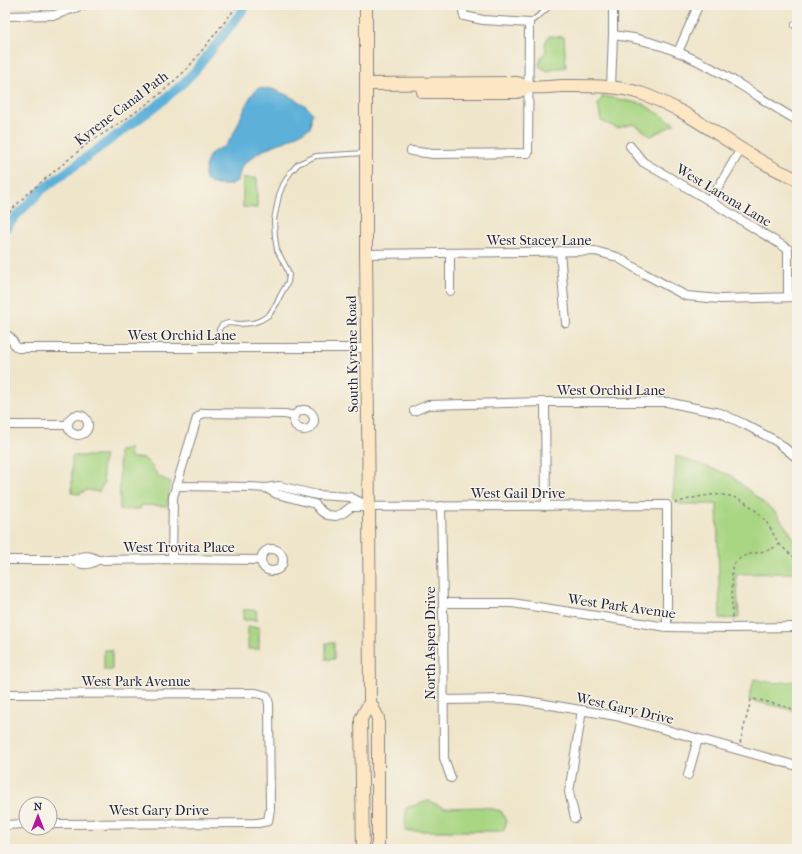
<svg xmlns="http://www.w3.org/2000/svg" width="802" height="854" viewBox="0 0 802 854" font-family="'IM FELL French Canon',serif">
<rect width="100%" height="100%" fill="#f7f3e8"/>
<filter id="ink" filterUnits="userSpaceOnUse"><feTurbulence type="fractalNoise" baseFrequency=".025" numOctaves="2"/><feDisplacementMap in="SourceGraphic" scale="8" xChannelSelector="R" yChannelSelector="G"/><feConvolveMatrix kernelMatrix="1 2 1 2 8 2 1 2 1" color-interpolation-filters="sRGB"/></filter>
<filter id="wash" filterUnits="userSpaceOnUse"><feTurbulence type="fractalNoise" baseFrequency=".012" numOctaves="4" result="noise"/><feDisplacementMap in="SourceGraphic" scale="16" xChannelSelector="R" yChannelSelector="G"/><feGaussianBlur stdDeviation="0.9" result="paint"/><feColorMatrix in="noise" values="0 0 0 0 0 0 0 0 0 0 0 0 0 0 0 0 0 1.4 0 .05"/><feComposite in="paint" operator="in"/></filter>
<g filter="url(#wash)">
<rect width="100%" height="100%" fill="#efe5ca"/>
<g fill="#a8d582" stroke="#657c5e">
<path d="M549 36 564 37 566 67 547 71 539 66 541 57 546 52 545 43Z"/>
<path d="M603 96 643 104 675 124 651 136 634 124 617 128 601 121 598 104Z"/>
<path d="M243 178H257V208L243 207Z"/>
<path d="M129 448 130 458H144L153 468 159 477 171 482 167 506 142 505 140 509 120 510 119 451Z"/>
<path d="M72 456H105L102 467 104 483 99 492 87 490 79 494 72 493Z"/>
<path d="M676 456 730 475 776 513 793 537 797 545V573L736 574 739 618 720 619 717 504H680L673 498Z"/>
<path d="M243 610H256L257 620H243Z"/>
<rect x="248" y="627" width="11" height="22"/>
<rect x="326" y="643" width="8" height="16"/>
<rect x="104" y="650" width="8" height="20"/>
<path d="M754 679 774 683 797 681V711L749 700Z"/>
<path d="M429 801 444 808 484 807 501 811 507 821 503 831H405L406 808Z"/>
</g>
<path fill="#5db0d9" stroke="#40698a" d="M258 88 272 89 287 95 305 105 312 113 310 128 286 141 272 146 258 153 243 165 240 171 238 180 230 185H218L210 183 205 178C205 166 206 154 218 149 222 147 224 148 226 145 233 136 237 127 241 117 246 106 249 96 258 88Z"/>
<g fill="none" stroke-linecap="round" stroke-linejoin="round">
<path stroke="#5db0d9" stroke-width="9" d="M5 229 16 216 43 189 159 104 181 85 196 70 247 5"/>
</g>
</g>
<g filter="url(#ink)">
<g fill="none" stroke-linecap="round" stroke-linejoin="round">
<defs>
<g id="lane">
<path d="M529 23 541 14 551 5"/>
<path d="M219 348V329L222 325 228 323 240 324 253 323 261 320 269 315 277 303 280 296 288 282 289 275 287 269 277 250 275 237 274 220 279 195 283 185 290 173 298 164 316 156 365 153"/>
</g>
<g id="street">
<path d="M5 16 55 15 83 5"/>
<path d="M796 25 797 26"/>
<path d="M613 35C662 40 706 63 747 89 764 100 780 111 797 120"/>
<path d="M678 52 698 6"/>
<path d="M611 87 613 35V5"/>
<path d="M630 146 643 162 710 201 788 249V297"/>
<path d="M411 151 433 154 528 153 529 23 483 20 464 16 462 5"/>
<path d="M710 201 741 149"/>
<path d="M560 251 566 323"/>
<path d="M450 253V291"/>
<path d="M366 254 595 251 617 257 645 274 686 296 720 299 797 297"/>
<path d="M5 334C15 338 11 344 18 348H367"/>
<path d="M545 402 546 506"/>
<circle cx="304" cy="420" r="10"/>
<path d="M414 411 428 405 545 402H667L690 407 720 413 744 424 776 441 797 458"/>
<circle cx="78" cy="425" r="10"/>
<path d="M5 425H67"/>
<path d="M176 486 251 487 266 488 279 486 317 495 350 497 368 506"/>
<path d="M266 488 277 494 315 504 321 511 327 515 336 516 343 513 351 507 667 505V627"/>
<path d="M441 506 443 603 444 758 451 778"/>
<circle cx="272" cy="560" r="11"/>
<path d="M172 559 173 497 197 418 203 413 285 414 295 416"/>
<path d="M5 560H73C81 565 89 566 97 560L172 559 261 560"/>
<path d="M73 560C80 556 90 554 97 560"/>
<path d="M443 603H512L667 627 727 628 797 627"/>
<path d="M5 694 256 693 267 696 269 704 270 809 268 821 258 823 50 824"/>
<path d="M444 700 508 699 521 700 616 716 797 766"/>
<path d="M688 775 698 739"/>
<path d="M575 818 569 792 582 710"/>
<path d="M5 825 26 824"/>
</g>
<g id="secondary">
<path d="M366 5V254L369 507 370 702 378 718V849"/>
<path d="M366 84 517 83C520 84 524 86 528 87 538 88 551 87 562 86 589 86 617 85 643 94 699 114 742 157 797 179"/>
<path d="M423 92H517L529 87"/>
<path d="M363 849 361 719 370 702"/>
</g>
</defs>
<use href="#lane" stroke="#888482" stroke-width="6"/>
<use href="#street" stroke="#888482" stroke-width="10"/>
<use href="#secondary" stroke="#888482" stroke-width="14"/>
<g stroke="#888482" stroke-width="1.5" stroke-dasharray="3 3" stroke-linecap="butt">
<path d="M5 217 26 195 87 144 126 119 159 95 188 68 238 5"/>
<path d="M675 503C713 492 736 487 765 520 770 527 774 536 779 544 764 557 744 548 732 567V621"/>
<path d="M779 544 791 555 797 559"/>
<path d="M740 743 750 704 751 700 752 699 764 701 797 710"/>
</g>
<use href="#lane" stroke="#fff" stroke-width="4"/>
<use href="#street" stroke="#fff" stroke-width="8"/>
<use href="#secondary" stroke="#fce6c4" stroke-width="12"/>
</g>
</g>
<g text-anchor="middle" stroke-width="3" stroke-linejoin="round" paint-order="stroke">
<g font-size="14" fill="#22223b" stroke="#f7f3e8">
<text transform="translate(121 108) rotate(-37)" y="5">Kyrene Canal Path</text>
<text transform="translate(724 195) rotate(31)" y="5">West Larona Lane</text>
<text x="539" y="245">West Stacey Lane</text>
<text x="182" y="340">West Orchid Lane</text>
<text transform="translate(352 354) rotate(-91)" y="5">South Kyrene Road</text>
<text x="611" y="395">West Orchid Lane</text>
<text x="518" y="498">West Gail Drive</text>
<text x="179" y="552">West Trovita Place</text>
<text transform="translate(622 606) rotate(8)" y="5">West Park Avenue</text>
<text transform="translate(430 643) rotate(-90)" y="5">North Aspen Drive</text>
<text x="136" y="686">West Park Avenue</text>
<text transform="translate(625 708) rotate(13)" y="5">West Gary Drive</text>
<text x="159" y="815">West Gary Drive</text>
</g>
</g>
<rect width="802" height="854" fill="none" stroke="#f7f3e8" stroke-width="20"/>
<g transform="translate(38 816)"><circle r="19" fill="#f7f3e8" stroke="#a29fa3"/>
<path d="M0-3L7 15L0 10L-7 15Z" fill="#b5179e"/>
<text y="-6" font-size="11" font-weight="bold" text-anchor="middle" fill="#22223b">N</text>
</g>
</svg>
